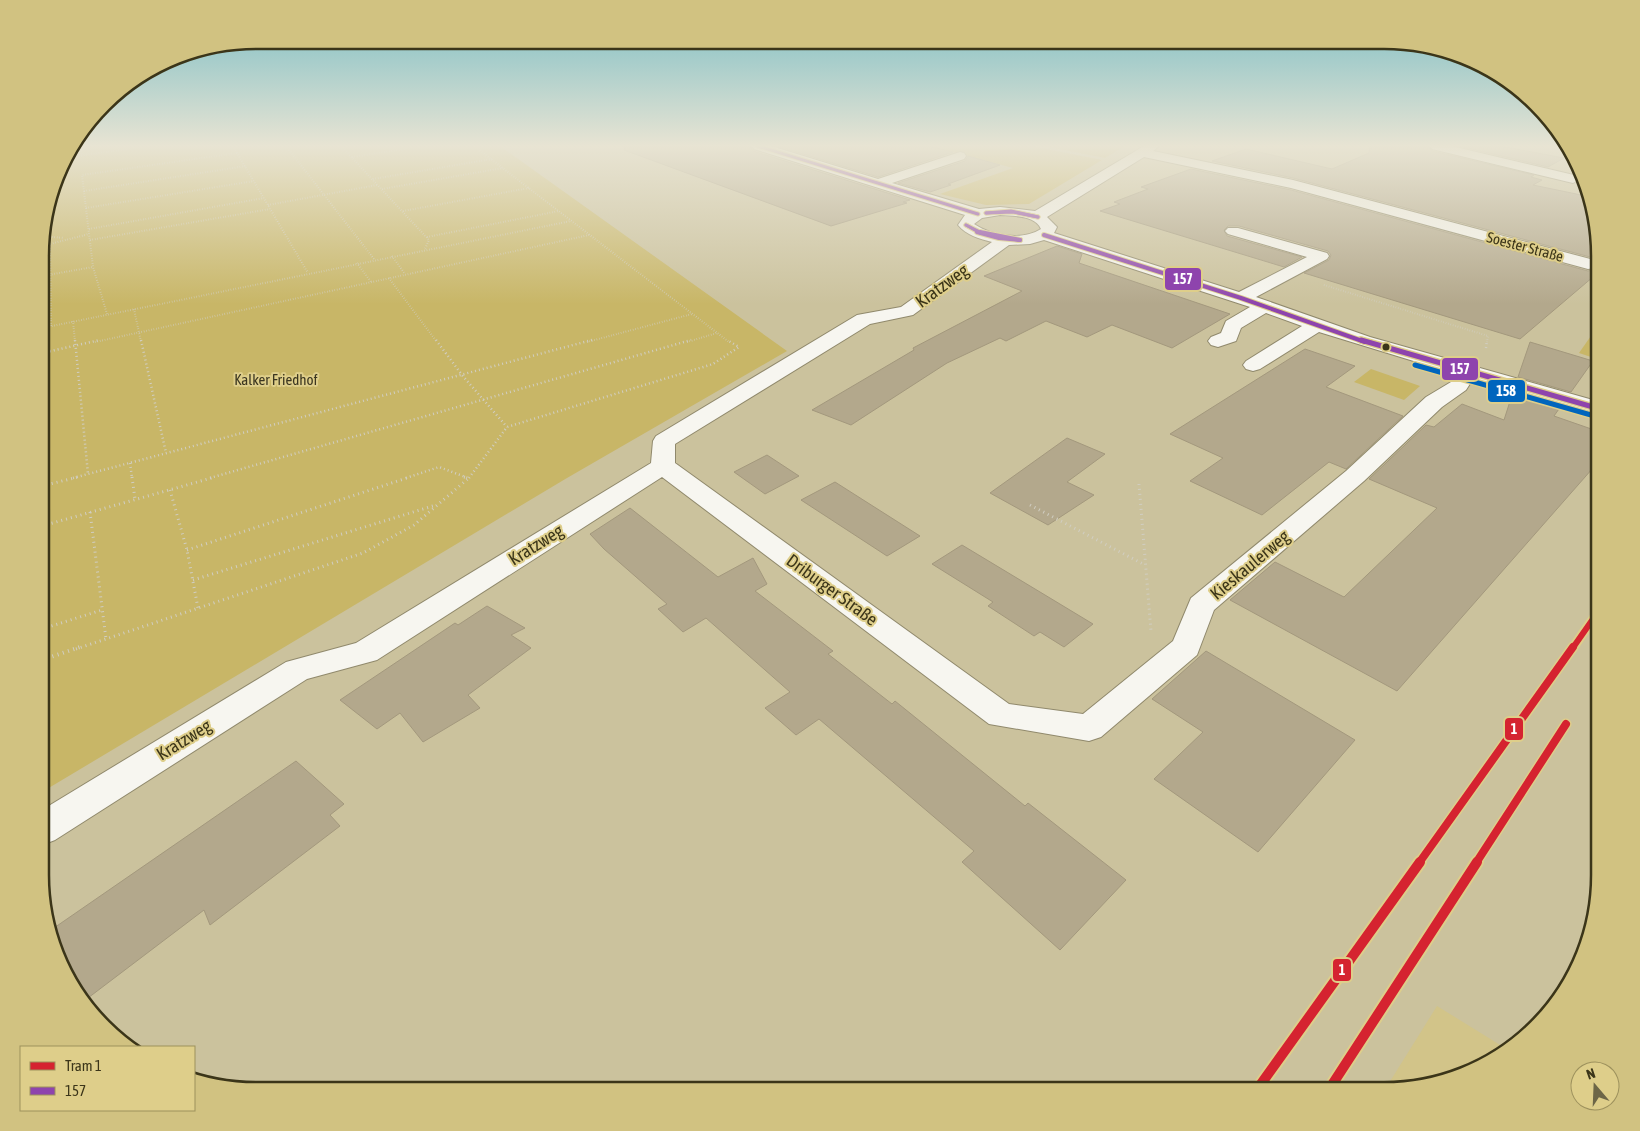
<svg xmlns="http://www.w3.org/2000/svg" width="1640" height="1131" viewBox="0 0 1640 1131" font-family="'Asap Condensed',sans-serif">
<rect width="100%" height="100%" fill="#cbc29d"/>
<path fill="#d2c489" d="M1437 1006 1505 1048 1480 1069 1384 1091Z"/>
<g fill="#c8b667">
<path d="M73 146H500L787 351 567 478 42 792V228L62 160Z"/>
<path d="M930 146H1031L1102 160 1029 204 986 205 940 194 1013 168Z"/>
<path d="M1045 146H1115L1123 147 1105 158Z"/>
<path d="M1600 323V360L1579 353Z"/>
<path d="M1371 369 1420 386 1404 400 1354 382Z"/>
</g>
<g fill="#b3a88c" stroke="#a3987d">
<path d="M625 146H750L753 151 910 200 903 202 907 203 831 226 624 150Z"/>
<path d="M777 146H929L953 152 878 177Z"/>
<path d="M1370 146H1428L1432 151 1534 175 1531 177 1542 180 1533 185 1586 196 1600 242V271L1520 339 1304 273 1329 260 1331 255 1328 251 1239 226H1228L1224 230 1227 236 1302 257 1284 267 1100 211 1120 204 1114 202 1148 189 1141 187 1191 169 1291 190 1588 271 1596 269 1598 263 1594 258 1293 178 1212 161 1246 149 1332 169 1369 153Z"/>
<path d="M1459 146H1500L1564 158 1548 167Z"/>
<path d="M968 156 1000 165 948 184 951 185 930 192 898 183 965 161Z"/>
<path d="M1057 246 1082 254 1079 263 1230 314 1172 348 1112 325 1087 337 1046 321 1006 341 1000 338 947 363 851 425 812 410 914 350 913 348 1022 291 984 276Z"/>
<path d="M1530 342 1593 361 1571 392 1518 377Z"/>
<path d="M1305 349 1355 366 1326 387 1403 416 1346 469 1329 462 1262 515 1190 481 1223 458 1170 434Z"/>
<path d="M1513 392 1561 406 1554 416 1600 432V460L1397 691 1230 600 1275 562 1344 597 1437 508 1369 479 1426 425 1434 427 1462 404 1504 420Z"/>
<path d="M1067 438 1105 454 1067 482 1094 495 1048 525 990 493Z"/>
<path d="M767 455 799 476 765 494 734 472Z"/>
<path d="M835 482 920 536 887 556 801 500Z"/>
<path d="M630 508 718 577 753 558 767 584 755 591 833 651 828 654 892 704 895 701 1025 806 1028 803 1126 880 1060 950 962 862 974 851 819 719 796 735 765 708 790 692 706 618 683 632 658 609 667 604 604 549 590 534Z"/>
<path d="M962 545 1045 595 1093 624 1064 647 1040 632 1034 636 988 606 993 602 932 564Z"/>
<path d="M487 606 525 628 511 635 531 648 468 695 480 708 423 742 400 713 377 729 340 700 455 623 458 625Z"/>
<path d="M1206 651 1355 740 1258 852 1154 779 1203 732 1152 699Z"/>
<path d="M296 761 344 804 330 815 340 826 210 925 204 910 84 1001 69 984 51 930Z"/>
</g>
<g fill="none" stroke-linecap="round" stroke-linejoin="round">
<defs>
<g id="minor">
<path d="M752 146H771L878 179 960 152 964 153 966 156 964 159 892 183 979 209 1000 207 1035 211 1144 146H1159L1153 151 1293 180 1594 260 1596 264 1594 268 1588 269 1291 188 1144 157 1047 217 1057 227 1054 233 1239 292 1307 257 1228 234 1225 231 1228 228H1238L1327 253 1329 256 1327 259 1256 297 1370 337 1600 402V415L1473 379 1466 390 1442 407 1364 481 1214 610 1197 655 1101 737 1089 741 989 724 662 477 377 660 307 679 55 840 42 845V810L286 662 356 643 651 463 653 441 656 436 857 315 901 307 992 242C980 239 966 235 958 225L965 215 754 149ZM1000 215C1013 216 1035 215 1041 229 1022 241 992 236 974 224L982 218ZM1044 240 1250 307 1226 321 1221 333 1211 337 1208 341 1211 345 1218 347 1236 341 1241 328 1266 313 1302 326 1246 361 1243 365 1246 369 1253 371 1260 369 1319 332 1456 374 1451 382 1426 397 1346 471 1191 598 1173 641 1083 714 1009 704 675 463V444L870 324 913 315 1009 245 1030 244Z"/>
<path d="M1430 146H1451L1578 176 1580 179 1573 183 1432 149Z"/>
</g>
</defs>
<use href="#minor" stroke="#90896c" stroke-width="2"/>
<g stroke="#d1cec2" stroke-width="2" stroke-dasharray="0.5 2" stroke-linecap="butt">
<path d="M80 146 82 155"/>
<path d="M233 146 308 273"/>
<path d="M286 146 374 259"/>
<path d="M341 146 429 240 425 249"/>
<path d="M474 146 729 342"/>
<path d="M1036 146 1084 155"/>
<path d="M352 157 424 146"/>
<path d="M64 158 148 146"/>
<path d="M373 179 492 159"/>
<path d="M382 189 503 168"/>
<path d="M84 191 246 166"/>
<path d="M268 205 377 185"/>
<path d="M86 208 254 181"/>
<path d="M403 211 529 188"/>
<path d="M89 229 264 198"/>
<path d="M42 236 64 238"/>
<path d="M427 237 559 211"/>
<path d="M90 240 270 209"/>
<path d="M42 248 50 247"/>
<path d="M392 256 405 274"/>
<path d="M357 263 371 282"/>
<path d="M42 276 93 267"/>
<path d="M389 278 437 342"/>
<path d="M1324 285 1488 336 1487 342"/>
<path d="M134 309 141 342"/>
<path d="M107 314 93 267 82 175 237 153"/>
<path d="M73 321 75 342"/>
<path d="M51 326 50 244 89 234"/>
<path d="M42 328 571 221"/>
<path d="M95 342 589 235"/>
<path d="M587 342 692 314"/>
<path d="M687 342 717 333"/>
</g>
<g stroke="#d1cec2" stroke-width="2.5" stroke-dasharray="1 3" stroke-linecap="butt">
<path d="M75 340 88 474"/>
<path d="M141 340 166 453"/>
<path d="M436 340 462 375 507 427"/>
<path d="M1486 348 1487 340"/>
<path d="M42 353 100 340"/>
<path d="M130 463 132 478"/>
<path d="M73 478 592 340"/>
<path d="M210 478 691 340"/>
<path d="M406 478 439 467 468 478"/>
<path d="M469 478 507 427 713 364 739 347 727 340"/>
</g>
<g stroke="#d1cec2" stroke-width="3" stroke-dasharray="1 4" stroke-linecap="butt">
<path d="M132 477 135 499"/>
<path d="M464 477 468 478"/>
<path d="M1139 484 1151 631"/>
<path d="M42 486 78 477"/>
<path d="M170 490 187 550 198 608"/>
<path d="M1030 505 1145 565"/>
<path d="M90 512 106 639"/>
<path d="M42 526 215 477"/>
<path d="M187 550 410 477"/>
<path d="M193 580 436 505"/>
<path d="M42 629 102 610"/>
<path d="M76 649 363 553 414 525 470 477"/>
</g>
<path stroke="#d1cec2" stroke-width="4" stroke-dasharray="1 4.5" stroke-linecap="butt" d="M42 660 80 647"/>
<use href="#minor" fill="#f7f6f0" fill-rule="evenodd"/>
<defs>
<g id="bus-1-far2">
<path d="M758 146 978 214"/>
<path d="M986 213 1011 211 1038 217"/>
<path d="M986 213 1013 212 1038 217"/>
<path d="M966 225 982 233"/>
<path d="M966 225 980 233"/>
</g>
<g id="bus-1-far1">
<path d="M977 232 999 238 1020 240"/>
<path d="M980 232 1020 240"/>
<path d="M1044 235 1241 298 1365 342"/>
</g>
<path id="bus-1" d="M1361 340 1600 409"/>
<path id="bus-2" d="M1415 365 1598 417"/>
</defs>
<use href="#bus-1-far2" stroke="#dece8a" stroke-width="5"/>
<use href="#bus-1-far1" stroke="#dece8a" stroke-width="6"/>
<use href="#bus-1" stroke="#dece8a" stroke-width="8"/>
<use href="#bus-2" stroke="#dece8a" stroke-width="8"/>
<use href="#bus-1-far2" stroke="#8e44ad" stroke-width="3"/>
<use href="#bus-1-far1" stroke="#8e44ad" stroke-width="4"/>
<use href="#bus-1" stroke="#8e44ad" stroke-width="5"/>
<use href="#bus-2" stroke="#0065bd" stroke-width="5"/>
<defs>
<path id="tram-1-far2" d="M1572 649 1600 609"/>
<g id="tram-1-far1">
<path d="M1419 863 1573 647"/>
<path d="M1476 863 1566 724"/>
</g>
<g id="tram-1">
<path d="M1256 1091 1420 862"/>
<path d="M1328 1091 1477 862"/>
</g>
</defs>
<use href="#tram-1-far2" stroke="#dece8a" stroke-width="10"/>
<use href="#tram-1-far1" stroke="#dece8a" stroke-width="11"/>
<use href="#tram-1" stroke="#dece8a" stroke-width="14"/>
<use href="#tram-1-far2" stroke="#d52330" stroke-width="6"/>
<use href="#tram-1-far1" stroke="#d52330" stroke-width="8"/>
<use href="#tram-1" stroke="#d52330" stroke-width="10"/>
</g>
<linearGradient id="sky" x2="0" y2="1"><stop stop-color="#79bdc5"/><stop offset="0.48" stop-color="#e8e4d3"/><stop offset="1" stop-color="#e8e4d3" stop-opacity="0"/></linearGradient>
<rect width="1640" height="304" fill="url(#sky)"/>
<circle fill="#3b3519" stroke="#dece8a" stroke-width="2" cx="1386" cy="347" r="4.5"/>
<g text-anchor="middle" stroke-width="4" stroke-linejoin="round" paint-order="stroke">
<g font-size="15" fill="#3b3519" stroke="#dece8a">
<text transform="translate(1525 247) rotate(15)" y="5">Soester Straße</text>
</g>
<g font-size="15" fill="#3b3620" stroke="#dece8a">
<text x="276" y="385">Kalker Friedhof</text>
</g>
<g font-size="18" fill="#3b3519" stroke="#dece8a">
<text transform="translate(942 286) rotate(-36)" y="6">Kratzweg</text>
<text transform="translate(536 545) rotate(-32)" y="6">Kratzweg</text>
<text transform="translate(1250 565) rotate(-40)" y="6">Kieskaulerweg</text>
<text transform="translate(832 590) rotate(36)" y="6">Driburger Straße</text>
<text transform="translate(184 740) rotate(-32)" y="6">Kratzweg</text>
</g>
</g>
<path d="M0 0H1640V1131H0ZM256 49H1384A207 207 0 0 1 1591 256V875A207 207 0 0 1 1384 1082H256A207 207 0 0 1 49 875V256A207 207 0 0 1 256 49Z" fill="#d1c281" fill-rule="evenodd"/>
<path fill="none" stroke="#3b3519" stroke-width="2.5" d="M256 49H1384A207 207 0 0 1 1591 256V875A207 207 0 0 1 1384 1082H256A207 207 0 0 1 49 875V256A207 207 0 0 1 256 49Z"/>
<g stroke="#dece8a" stroke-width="2">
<rect x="1164" y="267" width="38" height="24" rx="5" fill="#8e44ad"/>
<rect x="1441" y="357" width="38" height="24" rx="5" fill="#8e44ad"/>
<rect x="1487" y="379" width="39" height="24" rx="5" fill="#0065bd"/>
<rect x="1504" y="717" width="20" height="24" rx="5" fill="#d52330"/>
<rect x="1332" y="958" width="20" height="24" rx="5" fill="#d52330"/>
</g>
<g font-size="14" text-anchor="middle" font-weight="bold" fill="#fff">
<text x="1183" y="284">157</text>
<text x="1460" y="374">157</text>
<text x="1506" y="396">158</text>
<text x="1514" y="734">1</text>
<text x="1342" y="975">1</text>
</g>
<rect x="20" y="1046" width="175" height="65" fill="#dece8a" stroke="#9d915d"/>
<rect x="30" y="1062" width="25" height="8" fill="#d52330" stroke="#9d915d"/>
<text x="65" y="1071" font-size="15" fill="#3b3519">Tram 1</text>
<rect x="30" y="1087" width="25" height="8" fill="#8e44ad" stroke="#9d915d"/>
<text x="65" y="1096" font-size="15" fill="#3b3519">157</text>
<g transform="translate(1595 1086) rotate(341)"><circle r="24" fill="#dece8a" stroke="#9d915d"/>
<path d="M0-4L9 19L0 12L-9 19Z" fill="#6d6647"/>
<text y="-8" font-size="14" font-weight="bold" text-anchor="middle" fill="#3b3519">N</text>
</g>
</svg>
